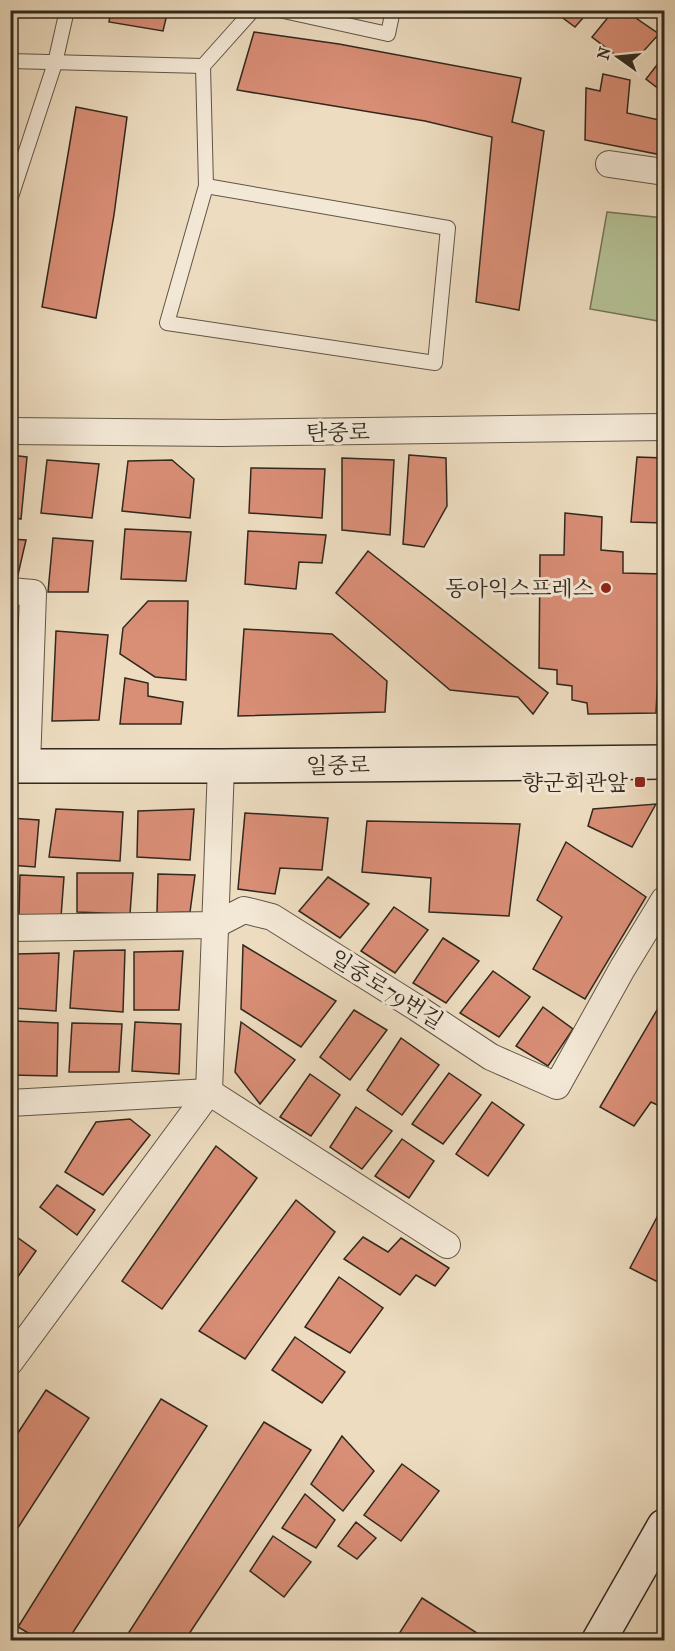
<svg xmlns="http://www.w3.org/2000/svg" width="675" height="1651" viewBox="0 0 675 1651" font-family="'IM FELL French Canon','Noto Serif KR',serif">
<rect width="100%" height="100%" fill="#eddcc0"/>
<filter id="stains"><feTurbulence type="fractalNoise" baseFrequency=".00333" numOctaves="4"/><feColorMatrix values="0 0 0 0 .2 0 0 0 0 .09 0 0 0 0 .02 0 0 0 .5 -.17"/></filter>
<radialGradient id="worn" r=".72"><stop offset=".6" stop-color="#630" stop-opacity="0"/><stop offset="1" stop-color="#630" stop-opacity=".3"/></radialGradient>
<path fill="#b4c195" stroke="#727459" stroke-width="1.5" d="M607 212 664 218V322L590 309Z"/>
<g fill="#d98e76" stroke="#31281d" stroke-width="1.5">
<path d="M111 10H168L163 31 109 22Z"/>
<path d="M552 10H590L575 27Z"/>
<path d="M614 10H624L659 34 630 66 592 37Z"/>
<path d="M254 32 339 44 521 78 512 122 544 131 519 310 476 302 492 137 425 121 237 90Z"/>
<path d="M664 56V93L646 79Z"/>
<path d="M603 74 630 80 627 113 664 121V146L662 155 585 140 586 88 600 91Z"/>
<path d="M76 107 127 117 114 215 96 318 42 307Z"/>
<path d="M10 455 27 457 21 519 10 517Z"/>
<path d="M409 455 446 458 447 506 424 547 403 544Z"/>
<path d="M637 457 664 458V523L631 522Z"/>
<path d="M342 458 394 460 390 535 342 530Z"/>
<path d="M47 460 99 464 92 518 41 513Z"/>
<path d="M172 460 194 479 190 518 122 511 128 461Z"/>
<path d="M251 468 325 469 322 518 249 513Z"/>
<path d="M565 513 602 517 601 550 623 552V573L663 574 656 713 588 714 587 703 572 700V686L557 684V670L539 668 540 555H564Z"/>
<path d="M125 529 191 532 186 581 121 579Z"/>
<path d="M248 531 326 535 322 563 299 562 296 589 245 584Z"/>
<path d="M53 538 93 541 88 592H48Z"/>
<path d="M10 539 26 540 17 579 10 578Z"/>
<path d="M368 551 548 693 533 714 518 697 450 690 336 593Z"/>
<path d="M148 601H188L186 680 155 677 120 654 123 628Z"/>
<path d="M10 615H18L11 669H10Z"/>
<path d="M244 629 332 634 387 681 385 712 238 716Z"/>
<path d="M56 631 108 635 99 720 52 721Z"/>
<path d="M125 678 148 683V696L183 702 181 724H120Z"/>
<path d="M656 804 632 847 588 826 593 809Z"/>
<path d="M56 809 123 812 120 861 49 857Z"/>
<path d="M194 809 190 860 137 857 138 811Z"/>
<path d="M245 813 328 818 322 870 280 868 275 894 238 889Z"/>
<path d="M10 818 39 820 35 867 10 865Z"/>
<path d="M367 821 520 824 509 916 429 912 431 878 362 872Z"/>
<path d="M566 842 646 897 585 999 533 969 562 917 537 900Z"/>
<path d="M77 873H133L130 914 77 912Z"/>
<path d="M158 874 195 875 190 912 157 913Z"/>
<path d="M20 875 64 877 61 917 19 915Z"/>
<path d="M328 877 369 904 340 938 299 911Z"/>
<path d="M394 907 428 930 395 973 361 951Z"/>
<path d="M443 938 479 961 446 1003 413 983Z"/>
<path d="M243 945 336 1001 301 1047 241 1009Z"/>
<path d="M125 950 123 1012 70 1008 74 951Z"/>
<path d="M183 951 179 1010H134V952Z"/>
<path d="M59 953 56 1011 12 1008 15 954Z"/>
<path d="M493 971 530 997 499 1037 460 1013Z"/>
<path d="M664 998V1108L651 1102 634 1126 600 1107Z"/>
<path d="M543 1007 573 1029 548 1066 516 1046Z"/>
<path d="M354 1010 387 1030 350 1080 320 1057Z"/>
<path d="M14 1021 58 1023 57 1076 10 1075Z"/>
<path d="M135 1022 181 1024 179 1074 132 1071Z"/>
<path d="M241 1022 295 1060 260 1104 235 1072Z"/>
<path d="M72 1023 122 1024 119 1072H69Z"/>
<path d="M401 1038 439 1065 402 1115 367 1090Z"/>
<path d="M449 1073 481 1095 443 1144 412 1124Z"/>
<path d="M310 1074 340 1095 311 1136 280 1117Z"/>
<path d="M492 1102 524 1125 488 1176 456 1154Z"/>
<path d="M356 1107 392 1131 362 1169 330 1147Z"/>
<path d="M130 1119 150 1135 103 1195 65 1172 96 1122Z"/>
<path d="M402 1139 434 1161 409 1198 375 1176Z"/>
<path d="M216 1146 257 1178 162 1309 122 1281Z"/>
<path d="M57 1185 95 1210 77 1235 40 1207Z"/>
<path d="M296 1200 335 1232 245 1359 199 1331Z"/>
<path d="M664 1204V1285L630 1268Z"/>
<path d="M10 1232 36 1251 10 1288Z"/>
<path d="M363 1237 388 1252 401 1238 449 1268 435 1286 416 1275 400 1295 344 1259Z"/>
<path d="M339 1277 383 1308 350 1353 305 1327Z"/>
<path d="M295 1337 345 1372 322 1403 272 1370Z"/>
<path d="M46 1390 89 1418 10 1540V1445Z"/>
<path d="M161 1399 207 1426 68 1640H40L18 1627Z"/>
<path d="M264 1422 311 1450 185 1640H124Z"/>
<path d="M342 1436 374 1471 343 1511 311 1484Z"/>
<path d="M402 1464 439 1491 401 1541 364 1515Z"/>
<path d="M305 1494 335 1520 316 1548 282 1528Z"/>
<path d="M356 1522 376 1538 357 1559 338 1546Z"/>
<path d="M273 1536 311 1562 284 1597 250 1571Z"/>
<path d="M422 1598 488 1640H395Z"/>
</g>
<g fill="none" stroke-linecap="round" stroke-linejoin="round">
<defs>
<g id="lane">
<path d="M279 10 388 34 393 10"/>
<path d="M10 61 203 66"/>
<path d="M206 186 448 228 435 363 167 323 206 186 203 66 253 10"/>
<path d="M10 200 55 63 67 10"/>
</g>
<g id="street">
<path d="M609 164 664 172"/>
<path d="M10 431 222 433 664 427"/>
<path d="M10 591 33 593 27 766"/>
<path d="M10 928 215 925 244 910 272 917 417 1008 491 1057 557 1086 622 969 664 900"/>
<path d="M10 1103 209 1092 447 1245"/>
<path d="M10 1362 209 1092 221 766"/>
</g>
<g id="secondary">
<path d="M10 766H221L664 762"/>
<path d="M599 1640 664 1526"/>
</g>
</defs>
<use href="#lane" stroke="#605546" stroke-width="16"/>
<use href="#street" stroke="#605546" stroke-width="28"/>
<use href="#secondary" stroke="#31281d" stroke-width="36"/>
<use href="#lane" stroke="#f3e8d6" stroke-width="14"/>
<use href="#street" stroke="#f3e8d6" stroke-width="26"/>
<use href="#secondary" stroke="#f3e8d6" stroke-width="33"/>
</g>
<g fill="#8f2418" stroke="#f3e8d6" stroke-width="2">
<circle cx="606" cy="588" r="6"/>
<rect x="634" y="776" width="12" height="12" rx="3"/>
</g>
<g text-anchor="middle" stroke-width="6" stroke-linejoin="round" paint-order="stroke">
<g font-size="22" fill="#31281d" stroke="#f3e8d6">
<text transform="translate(338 432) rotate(-1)" y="8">탄중로</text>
<text transform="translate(338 765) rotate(-1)" y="8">일중로</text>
<text transform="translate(387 989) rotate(32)" y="8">일중로79번길</text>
</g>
<g font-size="22" fill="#31281d" stroke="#f3e8d6" text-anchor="end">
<text x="594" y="596">동아익스프레스</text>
<text x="628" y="790">향군회관앞</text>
</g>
</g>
<rect width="675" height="1651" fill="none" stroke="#eddcc0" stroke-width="36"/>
<rect x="12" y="12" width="651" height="1627" fill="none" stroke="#31281d" stroke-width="3"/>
<rect x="18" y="18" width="639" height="1615" fill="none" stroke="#31281d" stroke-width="1.5"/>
<g transform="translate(618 57) rotate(285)" stroke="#f3e8d6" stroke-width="4.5" paint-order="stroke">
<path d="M0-4.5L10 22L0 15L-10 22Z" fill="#31281d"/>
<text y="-9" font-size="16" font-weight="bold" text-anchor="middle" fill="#31281d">N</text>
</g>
<rect width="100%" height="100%" filter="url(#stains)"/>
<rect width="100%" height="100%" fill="url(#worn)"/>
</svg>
